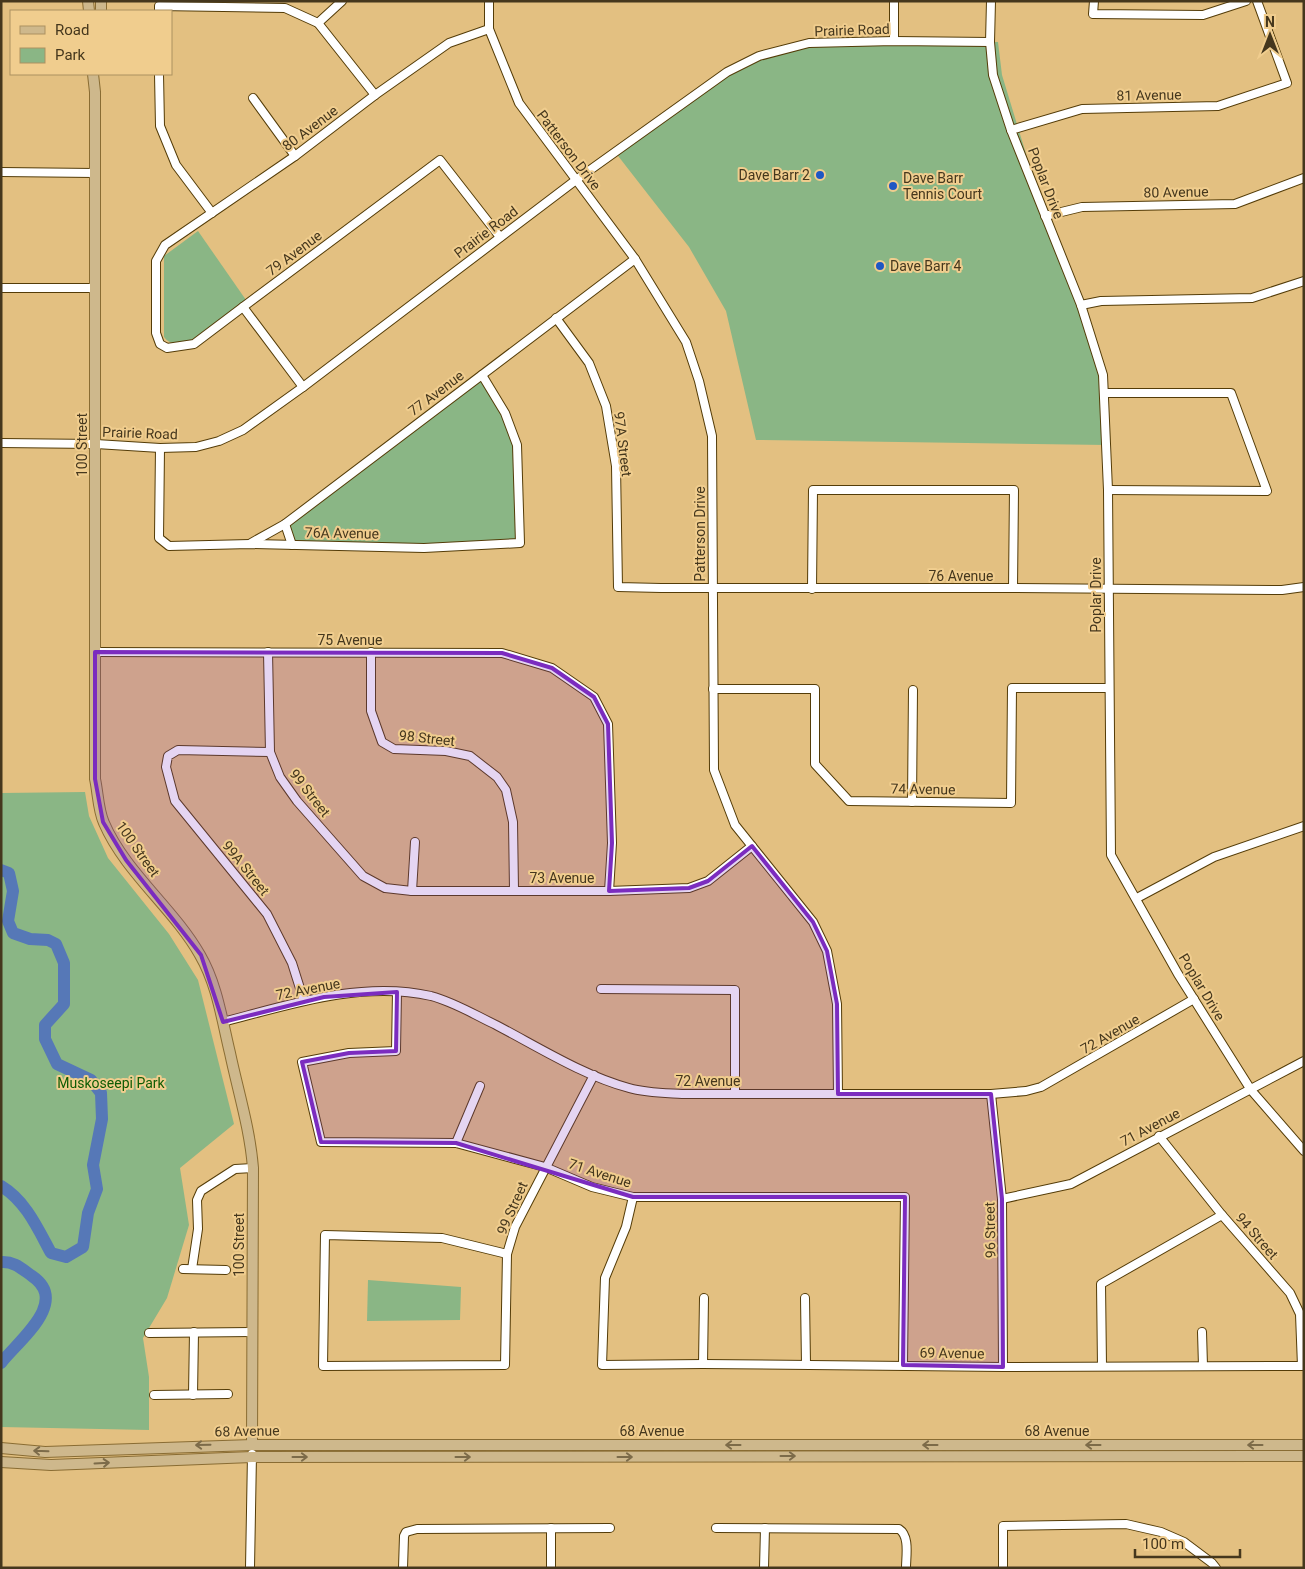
<svg xmlns="http://www.w3.org/2000/svg" width="1305" height="1569" viewBox="0 0 1305 1569" font-family="Roboto,sans-serif">
<rect width="100%" height="100%" fill="#e3c081"/>
<g fill="#8ab685">
<path d="M898 38 998 42 1002 75 1045 216 1103 375 1107 445 756 440 726 311 689 247 615 152 729 70 769 54 835 39Z"/>
<path d="M198 231 246 300 193 339C183 343 171 347 164 337V256Z"/>
<path d="M482 375 517 445 520 543 292 545 285 524Z"/>
<path d="M85 792 89 816 108 858 169 934 198 980 234 1124 180 1168 189 1225 167 1298 143 1338 149 1377V1430L1 1427V793Z"/>
<path d="M368 1280 461 1287 460 1320 367 1321Z"/>
</g>
<g fill="none" stroke-linecap="round" stroke-linejoin="round">
<g stroke="#5678b7" stroke-width="12">
<path d="M1 870 9 873 13 891 8 921 13 933 30 939 48 940 56 944 64 963V1004L45 1025V1039L57 1064 91 1080 101 1093 102 1119 93 1165 97 1189 88 1213 83 1247 66 1257 51 1253C38 1229 26 1201 1 1186"/>
<path d="M1 1262C14 1261 22 1269 32 1276 70 1302 19 1340 1 1363"/>
</g>
<defs>
<g id="minor">
<path d="M489 1V29L519 103 635 259 686 342 699 381 712 436 714 770 735 825 813 922 827 951 837 1004 838 1094"/>
<path d="M991 1 990 42 993 75 1011 130 1081 305 1103 375 1108 490 1111 855 1178 974 1251 1090 1304 1151"/>
<path d="M1094 1 1093 14 1203 15 1246 1"/>
<path d="M159 11V6L285 8 318 23 375 95"/>
<path d="M318 23 342 1"/>
<path d="M489 29 449 43 375 95 295 156 165 245 156 261V333L160 344 167 348 194 344 243 307 440 160 500 237"/>
<path d="M894 41V1"/>
<path d="M159 74 160 126 176 165 212 213"/>
<path d="M253 98 295 156"/>
<path d="M1011 130 1082 109 1218 106 1287 83 1257 1"/>
<path d="M1 172 95 173"/>
<path d="M1045 216 1082 207 1235 204 1304 178"/>
<path d="M1 288H95"/>
<path d="M1081 305 1101 301 1252 298 1304 281"/>
<path d="M243 307 303 387"/>
<path d="M556 318 589 363 606 406 616 466 618 587 661 588H1013L1282 590 1304 587"/>
<path d="M1105 393H1231L1267 491 1108 490"/>
<path d="M1 443 96 444 160 448 196 447 219 441 243 430 303 387 576 180 727 72 759 56 809 43 894 41 990 42"/>
<path d="M160 448 159 538 169 546 250 544 424 548 520 543 517 445 505 413 482 375"/>
<path d="M285 524 292 545"/>
<path d="M251 543 285 524 635 259"/>
<path d="M812 589 813 490H1014L1013 588"/>
<path d="M95 652 502 653 552 668 594 697 608 724 612 843 609 891"/>
<path d="M268 652 270 752 280 777 297 801 363 876 385 888 412 891H609L689 888 708 881 752 846"/>
<path d="M371 652V711L382 742 394 749 446 751 470 756 497 777 506 790 513 822 514 890"/>
<path d="M713 689H815V764L849 801 1011 803 1012 688H1109"/>
<path d="M270 752 178 750 168 756 166 767 175 801 267 914 292 963 304 1001"/>
<path d="M912 802 913 690"/>
<path d="M412 891 415 842"/>
<path d="M1137 898 1214 857 1304 826"/>
<path d="M601 989 735 990V1094"/>
<path d="M397 992 396 1051 349 1053 302 1062 321 1142 456 1143 545 1167 592 1187 633 1197H905L903 1365"/>
<path d="M223 1022C288 1005 362 980 431 996 454 1002 475 1015 496 1025 538 1047 584 1076 629 1088 646 1093 665 1093 682 1094H991L1026 1091 1041 1087 1194 999"/>
<path d="M991 1094 1002 1199 1003 1367"/>
<path d="M456 1143 480 1086"/>
<path d="M633 1197 626 1227 605 1278 602 1365 703 1364 1003 1367 1302 1366 1300 1314 1290 1293 1222 1215 1159 1136"/>
<path d="M1002 1199 1071 1184 1304 1061"/>
<path d="M507 1254 442 1238 325 1235 323 1366 505 1365 507 1254 515 1227 594 1075"/>
<path d="M183 1269 226 1270"/>
<path d="M192 1269 198 1229 197 1200 201 1191 235 1169 253 1168"/>
<path d="M805 1298 806 1364"/>
<path d="M1202 1332 1203 1366"/>
<path d="M149 1333 252 1332"/>
<path d="M703 1364 704 1298"/>
<path d="M1102 1366 1101 1284 1222 1215"/>
<path d="M154 1395 228 1394"/>
<path d="M193 1395 194 1332"/>
<path d="M551 1528V1568"/>
<path d="M716 1528 899 1529C910 1536 906 1556 906 1568"/>
<path d="M250 1568 252 1454"/>
<path d="M403 1568 404 1536 406 1532 417 1529 610 1528"/>
<path d="M764 1568 765 1528"/>
<path d="M1003 1568V1526L1126 1524 1161 1532 1184 1542 1212 1563 1216 1568"/>
</g>
<g id="major">
<path d="M88 1 89 11"/>
<path d="M101 11V1"/>
<path d="M93 74 95 92V779C98 792 98 810 104 823 125 872 174 909 200 955 217 984 222 1020 230 1053 238 1091 250 1129 253 1168L252 1445"/>
<path d="M1 1448 45 1452 252 1445H1304"/>
<path d="M1 1462 51 1465 252 1457 1304 1456"/>
</g>
</defs>
<use href="#minor" stroke="#543c08" stroke-width="10"/>
<use href="#major" stroke="#896c33" stroke-width="12"/>
<use href="#minor" stroke="#fff" stroke-width="8"/>
<use href="#major" stroke="#ceb88c" stroke-width="10"/>
</g>
<defs><path id="oneway-shaft" d="M-6 0H5M1.5-3L5.5 0L1.5 3" fill="none" stroke-width="1.6" stroke-linecap="round" stroke-linejoin="round" transform="scale(1.25)"/></defs>
<g stroke="#7c6b49">
<use href="#oneway-shaft" transform="translate(203 1445) rotate(179)"/>
<use href="#oneway-shaft" transform="translate(733 1445) rotate(-180)"/>
<use href="#oneway-shaft" transform="translate(930 1445) rotate(-180)"/>
<use href="#oneway-shaft" transform="translate(1093 1445) rotate(-180)"/>
<use href="#oneway-shaft" transform="translate(1255 1445) rotate(-180)"/>
<use href="#oneway-shaft" transform="translate(41 1451) rotate(-178)"/>
<use href="#oneway-shaft" transform="translate(788 1456)"/>
<use href="#oneway-shaft" transform="translate(300 1457)"/>
<use href="#oneway-shaft" transform="translate(463 1457)"/>
<use href="#oneway-shaft" transform="translate(625 1457)"/>
<use href="#oneway-shaft" transform="translate(102 1463) rotate(-3)"/>
</g>
<path fill="#7b2cbf" fill-opacity="0.2" stroke="#7b2cbf" stroke-width="4" stroke-linejoin="round" d="M95 652 502 653 552 668 594 697 608 724 612 843 609 891 689 888 708 881 752 846 813 922 827 951 837 1004 838 1094H991L1002 1199 1003 1367 903 1365 905 1197H633L456 1143 321 1142 302 1062 349 1053 396 1051 397 992 324 997 223 1022 201 955 126 860 103 822 95 779Z"/>
<g fill="#1f57c4" stroke="#f0cd8e" stroke-width="2">
<circle cx="820" cy="175" r="5"/>
<circle cx="893" cy="186" r="5"/>
<circle cx="880" cy="266" r="5"/>
</g>
<g text-anchor="middle" stroke-width="4" stroke-linejoin="round" paint-order="stroke">
<g font-size="14" fill="#45371d" stroke="#f0cd8e">
<text transform="translate(852 30) rotate(-2)" y="5">Prairie Road</text>
<text transform="translate(1149 95) rotate(-1)" y="5">81 Avenue</text>
<text transform="translate(310 128) rotate(-37)" y="5">80 Avenue</text>
<text transform="translate(569 150) rotate(53)" y="5">Patterson Drive</text>
<text transform="translate(1046 183) rotate(69)" y="5">Poplar Drive</text>
<text transform="translate(1176 192) rotate(-1)" y="5">80 Avenue</text>
<text transform="translate(486 232) rotate(-37)" y="5">Prairie Road</text>
<text transform="translate(294 253) rotate(-37)" y="5">79 Avenue</text>
<text transform="translate(436 393) rotate(-37)" y="5">77 Avenue</text>
<text transform="translate(140 433) rotate(2)" y="5">Prairie Road</text>
<text transform="translate(623 444) rotate(83)" y="5">97A Street</text>
<text transform="translate(82 445) rotate(-90)" y="5">100 Street</text>
<text transform="translate(342 533) rotate(1)" y="5">76A Avenue</text>
<text transform="translate(700 534) rotate(-90)" y="5">Patterson Drive</text>
<text x="961" y="581">76 Avenue</text>
<text transform="translate(1096 595) rotate(-90)" y="5">Poplar Drive</text>
<text x="350" y="645">75 Avenue</text>
<text transform="translate(427 738) rotate(6)" y="5">98 Street</text>
<text transform="translate(923 789) rotate(1)" y="5">74 Avenue</text>
<text transform="translate(310 793) rotate(52)" y="5">99 Street</text>
<text transform="translate(138 849) rotate(55)" y="5">100 Street</text>
<text transform="translate(246 868) rotate(51)" y="5">99A Street</text>
<text x="562" y="883">73 Avenue</text>
<text transform="translate(1202 987) rotate(59)" y="5">Poplar Drive</text>
<text transform="translate(308 989) rotate(-11)" y="5">72 Avenue</text>
<text transform="translate(1110 1034) rotate(-30)" y="5">72 Avenue</text>
<text x="708" y="1086">72 Avenue</text>
<text transform="translate(1150 1127) rotate(-28)" y="5">71 Avenue</text>
<text transform="translate(600 1173) rotate(18)" y="5">71 Avenue</text>
<text transform="translate(512 1208) rotate(-66)" y="5">99 Street</text>
<text transform="translate(990 1230) rotate(-91)" y="5">96 Street</text>
<text transform="translate(1257 1236) rotate(49)" y="5">94 Street</text>
<text transform="translate(239 1245) rotate(-90)" y="5">100 Street</text>
<text transform="translate(952 1353) rotate(1)" y="5">69 Avenue</text>
<text transform="translate(247 1431) rotate(-1)" y="5">68 Avenue</text>
<text x="652" y="1436">68 Avenue</text>
<text x="1057" y="1436">68 Avenue</text>
</g>
<g font-size="14" fill="#45371d" stroke="#f0cd8e" text-anchor="start">
<text x="810" y="180" text-anchor="end">Dave Barr 2</text>
<text x="903" y="183">Dave Barr<tspan x="903" dy="16">Tennis Court</tspan></text>
<text x="890" y="271">Dave Barr 4</text>
</g>
<g font-size="14" fill="#0e5c05" stroke="#f0cd8e">
<text x="111" y="1088">Muskoseepi Park</text>
</g>
</g>
<rect width="1305" height="1569" fill="none" stroke="#45371d" stroke-width="5"/>
<rect x="10" y="10" width="162" height="65" fill="#f0cd8e" stroke="#ac9161"/>
<rect x="20" y="26" width="25" height="8" fill="#ceb88c" stroke="#ac9161"/>
<text x="55" y="35" font-size="15" fill="#45371d">Road</text>
<rect x="20" y="48" width="25" height="15" fill="#8ab685" stroke="#ac9161"/>
<text x="55" y="60" font-size="15" fill="#45371d">Park</text>
<g transform="translate(1270 35)" stroke="#f0cd8e" stroke-width="4" paint-order="stroke">
<path d="M0-4L9 19L0 12L-9 19Z" fill="#45371d"/>
<text y="-8" font-size="14" font-weight="bold" text-anchor="middle" fill="#45371d">N</text>
</g>
<path d="M1135 1549v8h105v-8" fill="none" stroke="#45371d" stroke-width="2.5"/>
<text x="1142" y="1549" font-size="15" fill="#45371d" stroke="#f0cd8e" stroke-width="4" paint-order="stroke">100 m</text>
</svg>
